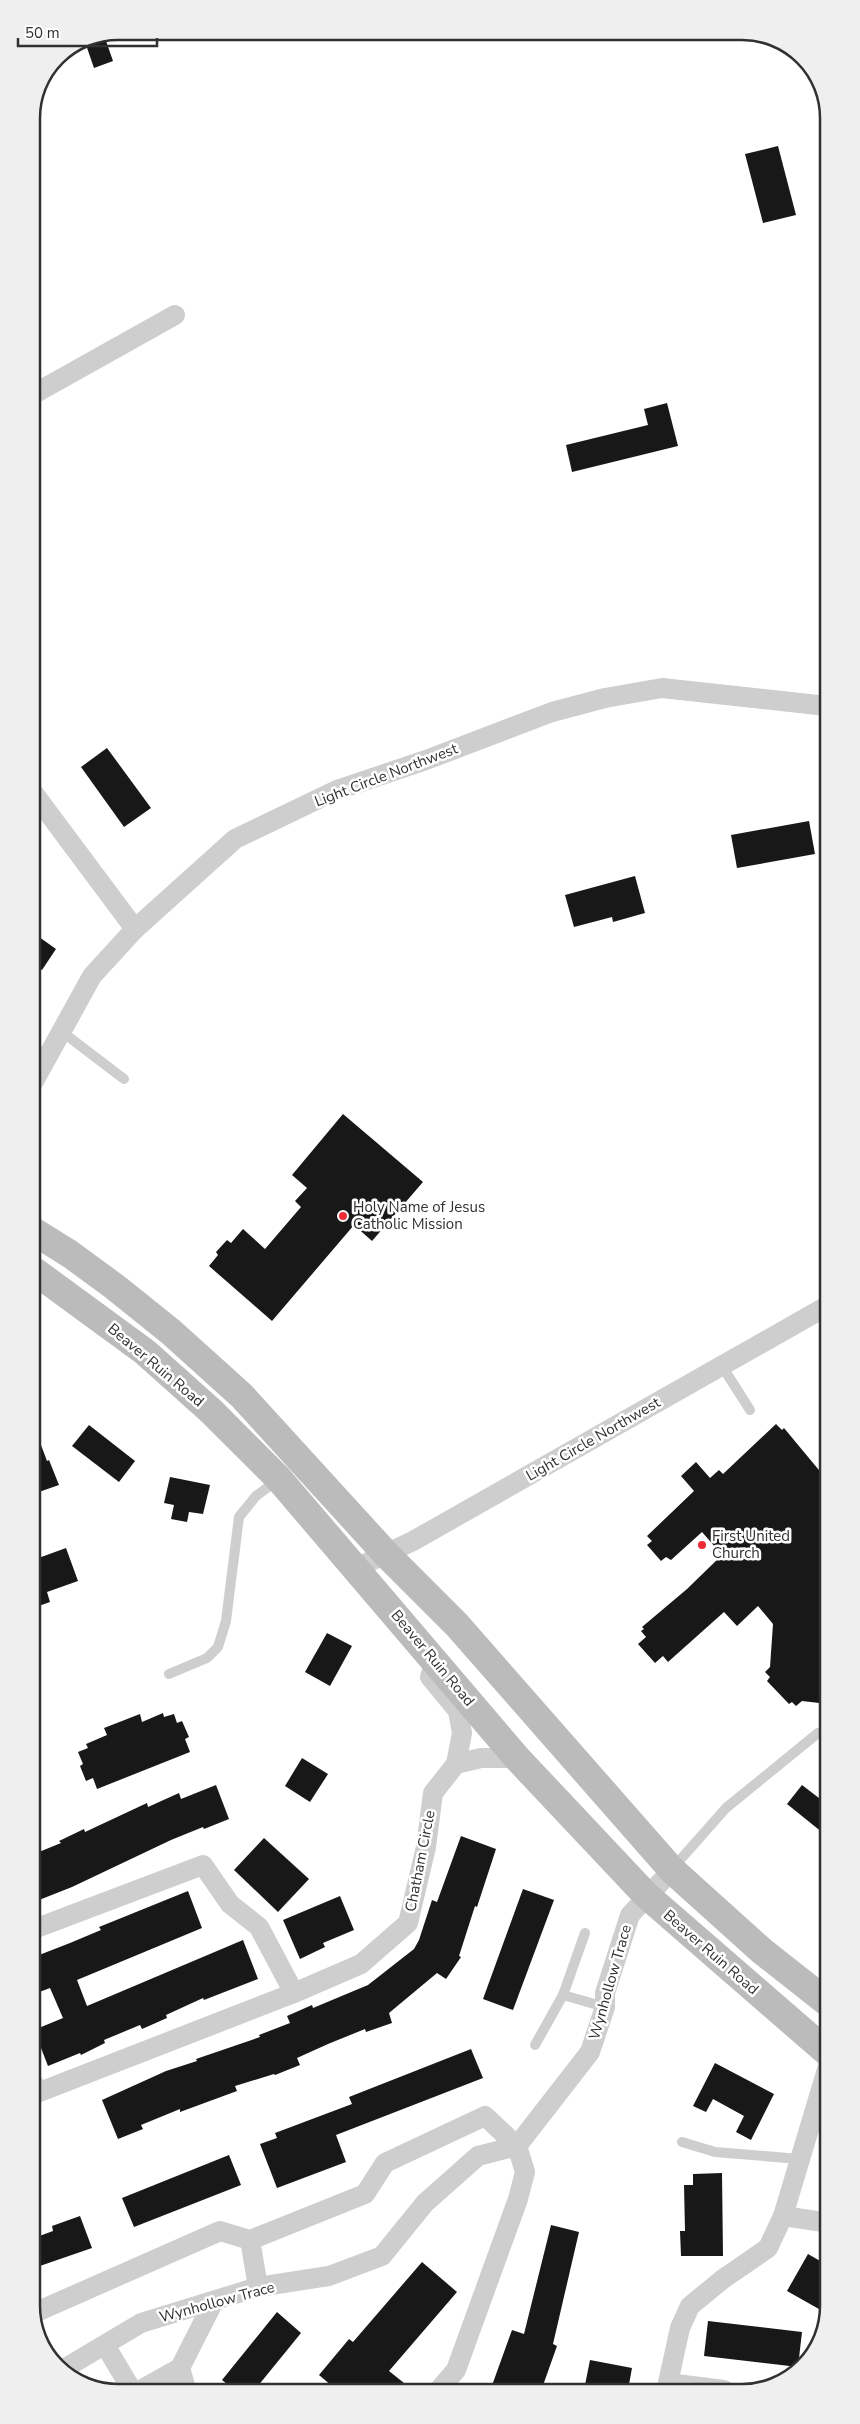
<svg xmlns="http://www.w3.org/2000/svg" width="860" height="2424" viewBox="0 0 860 2424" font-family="'Nunito Sans',sans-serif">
<rect width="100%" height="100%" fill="#fff"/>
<g fill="#181818">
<path d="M85 38H105L113 61 94 68 84 39Z"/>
<path d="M778 146 796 215 763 223 745 154Z"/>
<path d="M667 403 678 446 572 472 566 445 648 425 644 409Z"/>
<path d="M107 748 151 808 124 827 81 767Z"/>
<path d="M809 821 815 854 737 868 731 835Z"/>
<path d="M635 876 645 913 613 922 612 917 574 927 565 895Z"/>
<path d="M32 932 56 949 42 970 33 964Z"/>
<path d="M343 1114 423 1182 372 1241 354 1225 272 1321 209 1266 218 1255 216 1252 227 1240 231 1243 243 1229 265 1249 301 1207 295 1201 307 1188 292 1175Z"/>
<path d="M776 1424 782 1430 784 1428 828 1481V1704L802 1701 796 1706 792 1702 789 1704 767 1681 770 1677 765 1672 770 1667 773 1624 758 1606 737 1626 724 1612 668 1662 663 1656 655 1663 638 1644 646 1637 641 1631 644 1629 642 1627 687 1589 722 1555 702 1532 671 1560 666 1557 661 1561 647 1545 652 1541 647 1536 694 1491 681 1476 696 1462 710 1478 719 1470 723 1474Z"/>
<path d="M89 1425 135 1461 119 1482 72 1446Z"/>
<path d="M33 1429H35L47 1461 49 1460 59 1485 33 1494Z"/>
<path d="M170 1477 210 1485 203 1514 189 1512 187 1522 171 1519 174 1505 164 1503Z"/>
<path d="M66 1548 78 1581 47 1592 50 1602 33 1608V1560Z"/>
<path d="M327 1633 352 1646 330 1686 305 1672Z"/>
<path d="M163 1713 164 1717 174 1714 177 1723 182 1721 189 1737 185 1739 190 1752 97 1789 93 1778 86 1781 80 1766 83 1764 78 1752 88 1748 86 1744 107 1735 104 1728 140 1714 142 1722Z"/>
<path d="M302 1758 328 1774 310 1802 285 1786Z"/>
<path d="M216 1785 229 1819 204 1829 203 1827 171 1840 72 1887 34 1902V1854L61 1843 59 1841 84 1829 85 1832 147 1803 148 1807 179 1793 181 1799Z"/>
<path d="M802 1785 828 1805V1837L787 1804Z"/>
<path d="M461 1836 496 1849 477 1907 475 1906 459 1956 461 1957 446 1979 437 1973 389 2013 392 2023 366 2032 365 2029 328 2044 297 2058 300 2065 275 2075 274 2074 235 2086 237 2091 180 2112V2109L141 2125 143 2129 118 2139 102 2100 166 2071 197 2061 196 2059 260 2037 259 2035 290 2023 287 2016 312 2005 313 2008 368 1985 414 1949 419 1940 432 1900 437 1902Z"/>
<path d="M264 1838 309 1879 278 1912 234 1870Z"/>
<path d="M523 1889 554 1900 513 2010 483 1999Z"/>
<path d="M188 1891 202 1928 77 1980 87 2006 243 1940 258 1979 204 2000 203 1998 166 2015 167 2018 142 2029 140 2025 104 2040 105 2043 81 2055 80 2053 48 2066 34 2030 63 2018 50 1988 34 1994V1957L70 1943 101 1930 99 1927Z"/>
<path d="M340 1896 354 1930 323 1943 325 1947 300 1959 283 1920Z"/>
<path d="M471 2049 483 2078 336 2135 346 2162 277 2188 260 2144 277 2138 275 2133 352 2104 349 2097Z"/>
<path d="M715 2063 774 2094 751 2140 736 2132 744 2116 713 2099 706 2112 693 2106Z"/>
<path d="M229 2155 241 2185 134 2227 122 2198Z"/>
<path d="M722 2173 723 2256H681L680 2231H685L684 2185H693V2174Z"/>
<path d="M80 2216 92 2248 34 2268V2238L53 2231 52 2226Z"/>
<path d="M551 2225 579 2232 553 2344 557 2346 541 2391H490L512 2330 524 2334Z"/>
<path d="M808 2254 829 2266V2306L826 2313 787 2291Z"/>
<path d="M422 2262 457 2292 389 2371 414 2391 339 2392 319 2375 349 2339 353 2342Z"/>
<path d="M277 2312 301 2333 253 2392H237L222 2380Z"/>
<path d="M708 2321 802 2332 798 2367 704 2356Z"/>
<path d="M590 2360 632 2368 628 2390H584Z"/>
</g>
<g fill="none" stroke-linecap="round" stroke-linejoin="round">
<g stroke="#cecece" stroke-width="10">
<path d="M61 1031 124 1079"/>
<path d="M722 1366 750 1410"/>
<path d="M169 1674 207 1658 218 1647 226 1621 239 1517 256 1496 279 1479"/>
<path d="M672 1869 726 1808 818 1733 828 1731"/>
<path d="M585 1933 563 1995 605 2007"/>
<path d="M535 2045 563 1995"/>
<path d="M682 2142 715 2152 800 2159"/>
</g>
<g stroke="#cecece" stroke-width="20">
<path d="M32 395 175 315"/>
<path d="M32 791 135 929"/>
<path d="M33 1083 92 976 135 929 235 839 337 790 426 760 552 712 605 698 662 688 827 706"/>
<path d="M356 1568 413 1541 827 1306"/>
<path d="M435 1660 430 1677 458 1711 462 1733 456 1764"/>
<path d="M34 1929 203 1865 230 1904 259 1927 294 1993"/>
<path d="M34 2084 37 2093 294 1993 361 1964 408 1923 426 1847 433 1793 456 1764 481 1758H517"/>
<path d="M783 2216 823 2222 829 2226"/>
<path d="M250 2240 258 2287"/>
<path d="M34 2313 220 2231 250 2240 365 2194 385 2163 485 2116 517 2146 525 2172 518 2199 456 2370 438 2391"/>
<path d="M105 2345 133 2392"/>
<path d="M180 2368 187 2392"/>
<path d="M62 2370 141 2323 258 2287 329 2276 382 2256 425 2203 478 2156 517 2146 590 2052 605 2007V1993L630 1915 672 1870"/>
<path d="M668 2383 724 2390"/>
<path d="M669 2390 668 2383 680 2328 690 2306 723 2279 768 2248 783 2216 828 2066"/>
<path d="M137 2392 180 2368 214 2301"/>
</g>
<g stroke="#bbb" stroke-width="28">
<path d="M33 1231 70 1254 115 1287 171 1332 242 1396 387 1555 457 1625 672 1870 762 1951 828 2003"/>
<path d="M33 1270 145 1352 211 1411 279 1479 517 1758 646 1895 828 2053"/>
</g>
</g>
<g fill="#ef2b36" stroke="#fff" stroke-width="2">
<circle cx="343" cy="1216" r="5"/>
<circle cx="702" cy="1545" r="5"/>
</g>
<g text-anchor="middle" stroke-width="5" stroke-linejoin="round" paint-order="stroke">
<g font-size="15" fill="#313131" stroke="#fff">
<text transform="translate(386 775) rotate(-21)" y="5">Light Circle Northwest</text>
<text transform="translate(156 1365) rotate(40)" y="5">Beaver Ruin Road</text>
<text transform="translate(593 1439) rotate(-30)" y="5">Light Circle Northwest</text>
<text transform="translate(433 1658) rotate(50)" y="5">Beaver Ruin Road</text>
<text transform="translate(420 1861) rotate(-79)" y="5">Chatham Circle</text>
<text transform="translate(711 1952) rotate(41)" y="5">Beaver Ruin Road</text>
<text transform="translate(610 1982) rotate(-74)" y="5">Wynhollow Trace</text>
<text transform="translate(217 2302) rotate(-15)" y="5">Wynhollow Trace</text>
</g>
<g font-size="15" fill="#313131" stroke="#fff" text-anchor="start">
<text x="353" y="1212">Holy Name of Jesus<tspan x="353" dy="17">Catholic Mission</tspan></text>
<text x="712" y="1541">First United<tspan x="712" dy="17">Church</tspan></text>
</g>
</g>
<path d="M0 0H860V2424H0ZM118 40H742A78 78 0 0 1 820 118V2306A78 78 0 0 1 742 2384H118A78 78 0 0 1 40 2306V118A78 78 0 0 1 118 40Z" fill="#efefef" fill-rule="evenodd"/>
<path fill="none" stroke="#313131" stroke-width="2.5" d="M118 40H742A78 78 0 0 1 820 118V2306A78 78 0 0 1 742 2384H118A78 78 0 0 1 40 2306V118A78 78 0 0 1 118 40Z"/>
<path d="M18 38v8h139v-8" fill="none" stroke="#313131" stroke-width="2.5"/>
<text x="25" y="38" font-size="15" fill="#313131" stroke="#ffffff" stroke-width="4" paint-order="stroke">50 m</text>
</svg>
